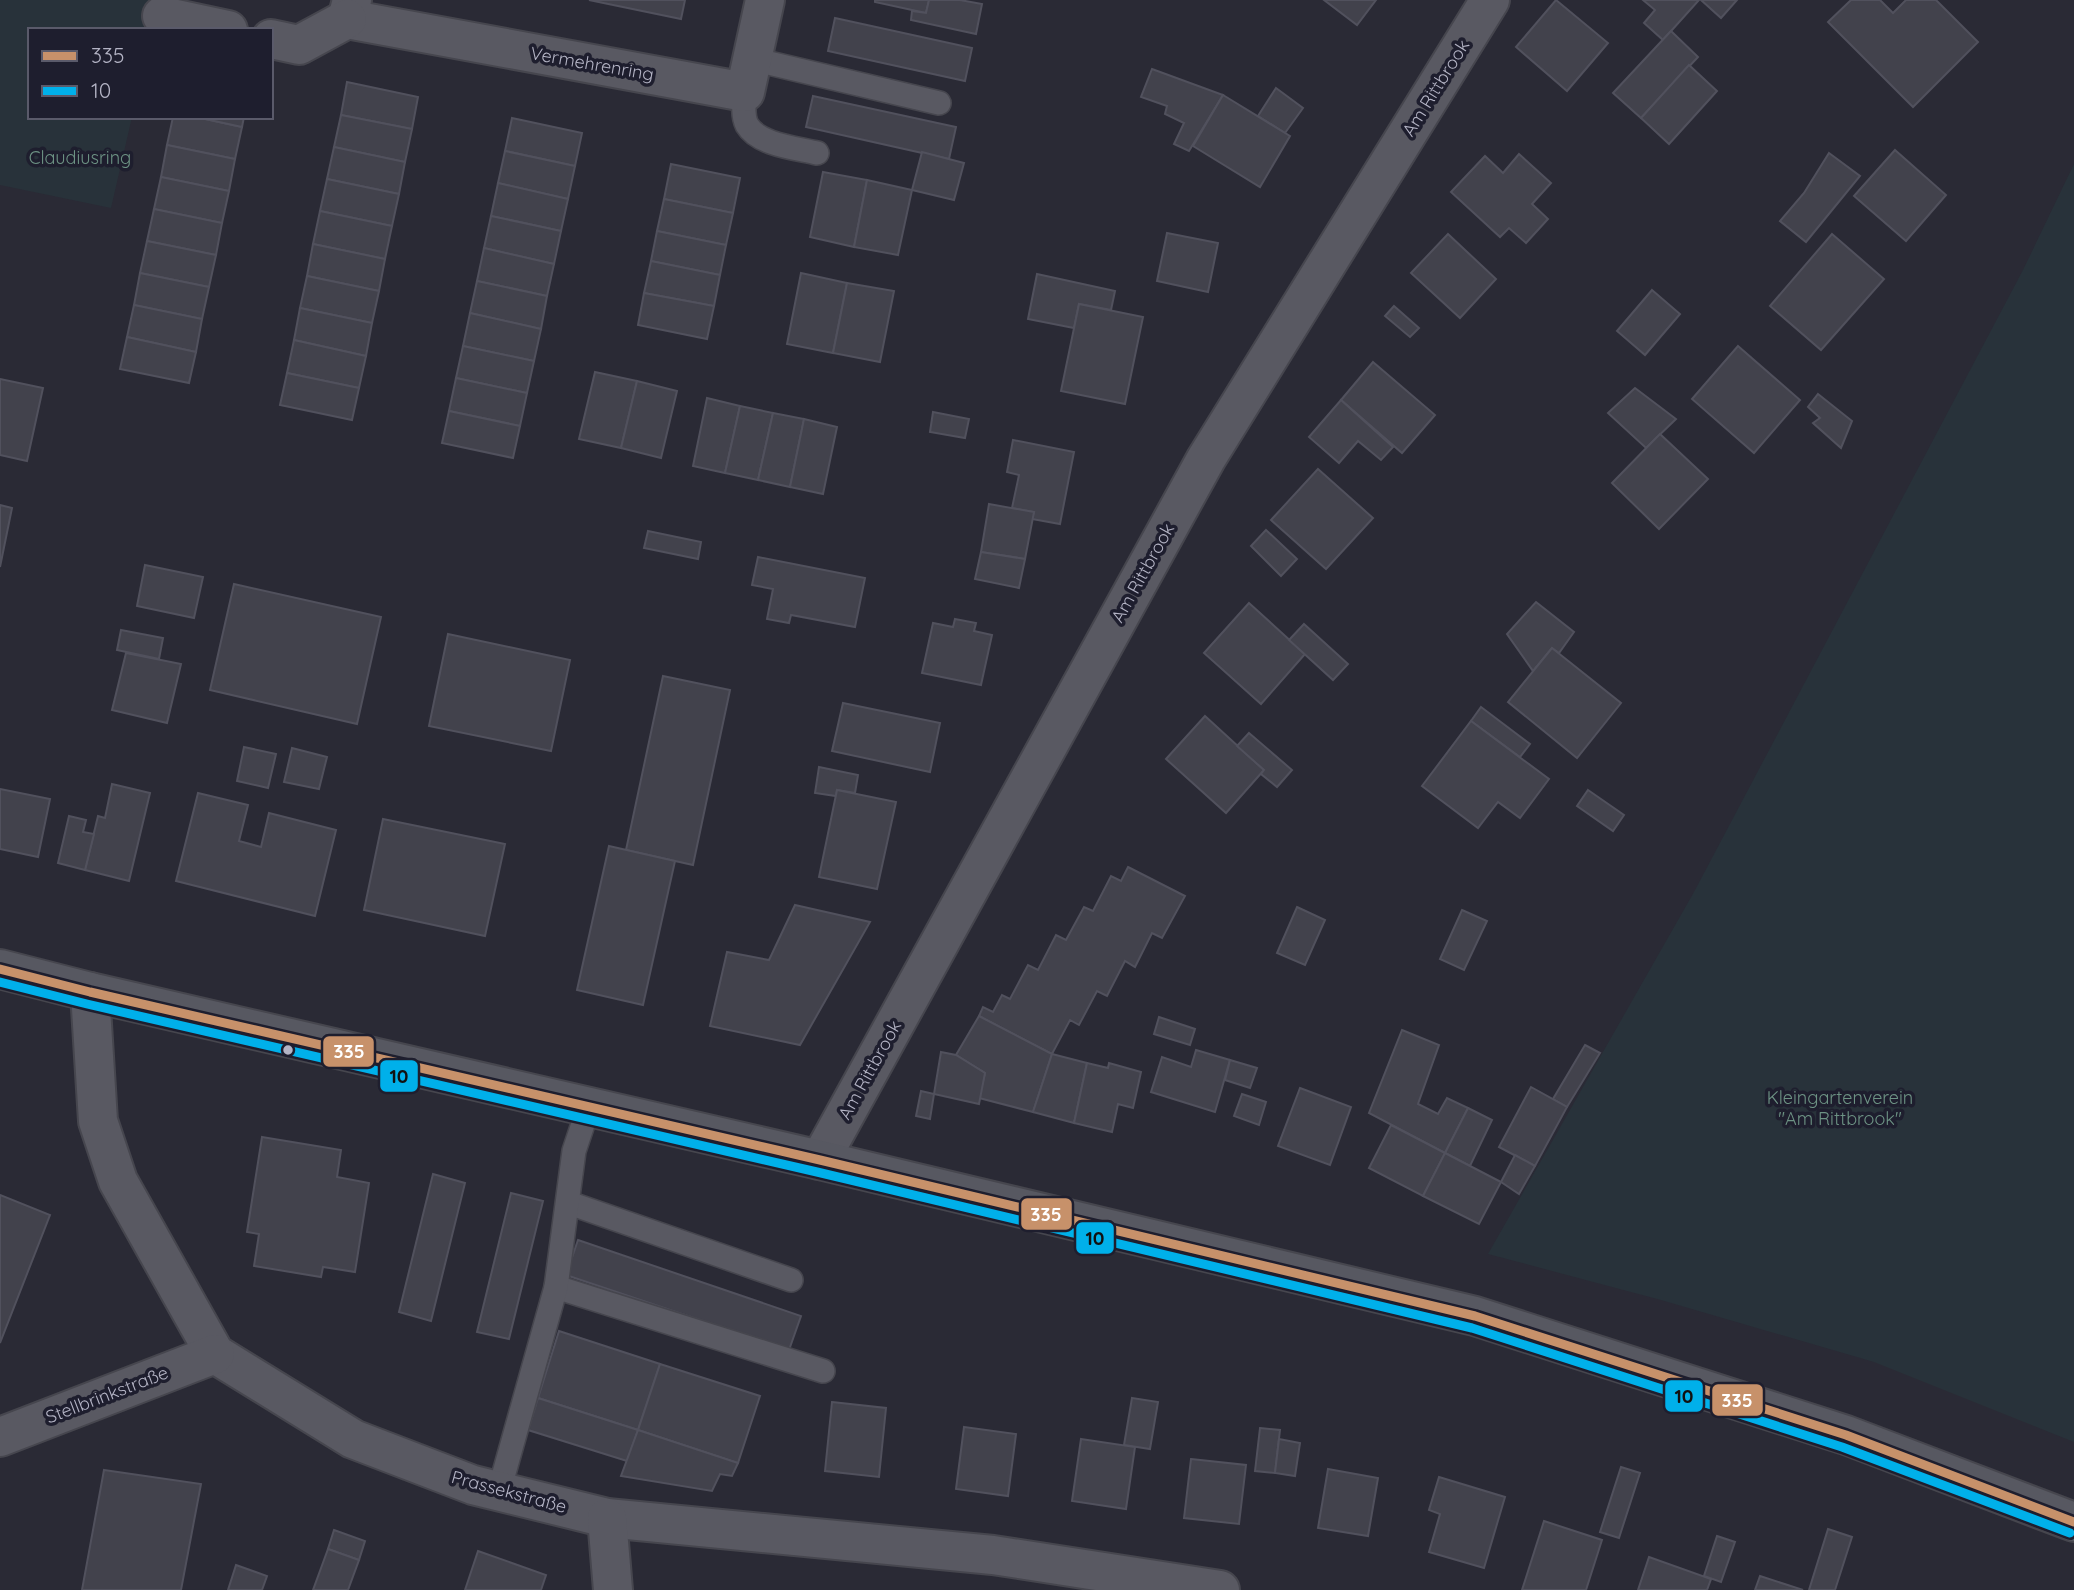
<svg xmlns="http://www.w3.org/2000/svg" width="2074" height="1590" viewBox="0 0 2074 1590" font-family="Quicksand,sans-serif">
<rect width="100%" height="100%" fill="#2a2a35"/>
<g fill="#28323a">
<path d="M0 0H158L151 30H30V117H132L111 208 0 185Z"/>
<path d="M2074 164V1442L1874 1362 1661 1300 1488 1254 1694 892 2023 270Z"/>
</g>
<g fill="#42424c" stroke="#51515d" stroke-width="2">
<path d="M589 0H685L681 19Z"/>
<path d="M875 0H929L926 13 875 2Z"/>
<path d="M929 0H960L982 4 976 34 911 20 912 11 926 13Z"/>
<path d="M1324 0H1376L1357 25Z"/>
<path d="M1556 0 1608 43 1567 91 1516 47Z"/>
<path d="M1643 0H1699L1663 40 1644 23 1655 10Z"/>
<path d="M1701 0H1737L1721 18Z"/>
<path d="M1851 0H1880L1893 13 1906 0H1936L1978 42 1913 107 1828 22Z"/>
<path d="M835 18 972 48 965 81 828 51Z"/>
<path d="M1671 31 1698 57 1641 118 1613 93Z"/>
<path d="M1689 65 1717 91 1669 144 1641 118Z"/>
<path d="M1152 69 1223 95 1189 151 1174 144 1184 123 1165 114 1167 106 1141 97Z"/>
<path d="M347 82 418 97 412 129 341 115Z"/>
<path d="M1276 88 1303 108 1285 133 1258 116Z"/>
<path d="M1223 95 1290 136 1260 187 1193 146Z"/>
<path d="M813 96 956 127 949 159 806 127Z"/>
<path d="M341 115 412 129 405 162 334 147Z"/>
<path d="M173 117H196L242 127 235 159 167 145Z"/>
<path d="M196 117H244L242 127Z"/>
<path d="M512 118 582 133 575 166 505 151Z"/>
<path d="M167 145 235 159 229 191 161 177Z"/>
<path d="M334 147 405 162 399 194 327 179Z"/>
<path d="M1895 150 1946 195 1906 241 1854 196Z"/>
<path d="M505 151 575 166 568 199 498 183Z"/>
<path d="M922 152 964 163 954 200 912 190Z"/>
<path d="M1829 153 1860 176 1806 242 1780 221 1804 193Z"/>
<path d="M1519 154 1551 183 1532 204 1548 219 1526 243 1509 228 1500 237 1451 192 1485 156 1503 173Z"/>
<path d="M671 164 740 178 733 213 664 199Z"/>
<path d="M823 172 867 180 854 247 810 237Z"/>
<path d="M161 177 229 191 222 223 154 209Z"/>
<path d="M327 179 399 194 392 226 320 211Z"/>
<path d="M867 180 912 190 898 255 854 247Z"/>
<path d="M498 183 568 199 561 231 491 216Z"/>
<path d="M664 199 733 213 726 245 657 231Z"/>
<path d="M154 209 222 223 216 255 147 241Z"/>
<path d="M320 211 392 226 385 259 313 244Z"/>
<path d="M491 216 561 231 554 264 484 248Z"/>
<path d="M657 231 726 245 720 275 651 261Z"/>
<path d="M1167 233 1218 243 1208 292 1157 281Z"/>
<path d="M1448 234 1496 279 1460 318 1411 273Z"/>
<path d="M1832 234 1884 279 1821 350 1770 306Z"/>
<path d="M147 241 216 255 209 287 140 273Z"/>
<path d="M313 244 385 259 379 291 307 276Z"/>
<path d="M484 248 554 264 547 296 477 281Z"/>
<path d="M651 261 720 275 714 306 644 293Z"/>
<path d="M140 273 209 287 202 319 134 305Z"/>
<path d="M801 273 847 283 833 353 787 344Z"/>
<path d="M1037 274 1115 291 1111 310 1079 304 1074 328 1028 319Z"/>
<path d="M307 276 379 291 372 323 300 308Z"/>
<path d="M477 281 547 296 541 329 470 313Z"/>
<path d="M847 283 894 291 880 362 833 353Z"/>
<path d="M1652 290 1680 314 1645 355 1617 331Z"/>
<path d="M644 293 714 306 707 339 638 325Z"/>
<path d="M1079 304 1143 317 1125 404 1061 391Z"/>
<path d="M134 305 202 319 196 352 127 337Z"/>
<path d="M1394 306 1419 328 1410 337 1385 316Z"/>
<path d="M300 308 372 323 366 356 294 340Z"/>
<path d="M470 313 541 329 534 361 463 346Z"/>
<path d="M127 337 196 352 189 383 120 369Z"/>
<path d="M294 340 366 356 359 388 287 373Z"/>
<path d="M463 346 534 361 527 393 456 378Z"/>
<path d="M1738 346 1800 400 1754 453 1692 399Z"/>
<path d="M1373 362 1435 415 1402 453 1341 400Z"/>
<path d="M595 372 637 381 621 448 579 439Z"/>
<path d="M287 373 359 388 352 420 280 405Z"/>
<path d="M456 378 527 393 520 426 449 411Z"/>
<path d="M0 379 43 388 27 461 0 455Z"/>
<path d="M637 381 677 391 661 458 621 448Z"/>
<path d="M1635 388 1676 419 1646 448 1608 413Z"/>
<path d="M1818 394 1852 421 1841 448 1813 423 1820 418 1808 407Z"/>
<path d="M707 398 740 406 725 473 693 466Z"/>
<path d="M1341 400 1393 447 1381 460 1358 441 1339 463 1309 437Z"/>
<path d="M740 406 773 413 758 480 725 473Z"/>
<path d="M449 411 520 426 513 458 442 443Z"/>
<path d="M933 412 969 419 965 438 930 432Z"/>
<path d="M773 413 804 419 790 487 758 480Z"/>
<path d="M804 419 837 427 823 494 790 487Z"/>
<path d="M1660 434 1708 479 1659 529 1612 483Z"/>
<path d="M1013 440 1074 452 1060 524 1032 519 1034 512 1012 508 1019 475 1007 472Z"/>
<path d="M1318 469 1373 518 1326 569 1271 520Z"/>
<path d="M989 504 1034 512 1025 559 981 552Z"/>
<path d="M0 505 12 508 0 567Z"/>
<path d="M1266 530 1297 559 1281 576 1251 546Z"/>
<path d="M648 531 701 542 698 559 644 548Z"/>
<path d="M981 552 1025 559 1019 588 975 579Z"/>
<path d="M758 557 865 578 855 627 791 615 789 623 767 619 773 589 752 585Z"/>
<path d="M145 565 203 577 194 618 137 606Z"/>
<path d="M234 584 381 617 357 724 210 690Z"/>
<path d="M1536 602 1574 632 1559 653 1552 648 1533 671 1507 634Z"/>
<path d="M1249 603 1305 654 1261 704 1204 653Z"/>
<path d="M955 619 976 623 974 631 992 635 981 685 922 673 933 623 953 627Z"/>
<path d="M1304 624 1348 664 1333 680 1289 640Z"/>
<path d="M121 630 163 638 159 659 117 650Z"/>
<path d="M448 634 570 660 551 751 429 726Z"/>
<path d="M1552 648 1621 703 1577 758 1508 702Z"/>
<path d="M126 653 181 664 167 723 112 710Z"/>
<path d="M663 676 730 690 693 865 626 850Z"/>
<path d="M843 703 940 723 930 772 832 751Z"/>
<path d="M1481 707 1530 744 1520 757 1471 721Z"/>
<path d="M1205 716 1264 770 1226 813 1166 759Z"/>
<path d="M1471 721 1549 779 1520 818 1498 802 1478 828 1422 786Z"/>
<path d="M1249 733 1292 770 1277 787 1261 774 1264 770 1237 746Z"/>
<path d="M244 747 276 754 268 788 237 781Z"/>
<path d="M292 748 327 757 319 789 284 782Z"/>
<path d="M819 767 858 775 855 793 837 790 836 796 815 793Z"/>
<path d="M112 784 150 793 129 881 85 870 98 816 105 818Z"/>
<path d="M0 789 50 799 38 857 0 849Z"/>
<path d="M837 790 896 802 877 889 819 877Z"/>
<path d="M1588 790 1624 815 1613 831 1577 806Z"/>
<path d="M198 793 248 805 239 841 261 847 269 813 336 830 315 916 176 881Z"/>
<path d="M69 816 86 820 83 832 94 834 85 870 58 863Z"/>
<path d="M383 819 505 844 485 936 364 910Z"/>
<path d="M609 846 675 861 643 1005 577 990Z"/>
<path d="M1128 867 1185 896 1162 938 1152 933 1135 967 1125 961 1107 996 1097 991 1079 1025 1070 1020 1052 1054 979 1016 983 1007 993 1012 1002 995 1010 999 1028 965 1038 970 1056 935 1066 940 1084 907 1093 911 1111 876 1121 881Z"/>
<path d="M795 905 870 922 800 1045 710 1026 727 952 769 960Z"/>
<path d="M1297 907 1325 920 1305 965 1277 953Z"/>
<path d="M1462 910 1487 921 1464 970 1440 959Z"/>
<path d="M979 1016 1052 1054 1033 1112 979 1098 985 1073 956 1055Z"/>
<path d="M1159 1017 1195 1029 1190 1045 1154 1034Z"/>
<path d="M1402 1030 1439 1045 1418 1104 1438 1114 1447 1098 1468 1108 1445 1153 1369 1113Z"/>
<path d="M1585 1045 1600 1053 1567 1107 1553 1099Z"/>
<path d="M1196 1050 1230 1060 1215 1112 1151 1092 1162 1057 1191 1067Z"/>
<path d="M941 1052 956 1055 985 1073 979 1104 934 1094Z"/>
<path d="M1052 1054 1087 1063 1074 1123 1033 1112Z"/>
<path d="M1230 1060 1257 1068 1250 1088 1225 1080Z"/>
<path d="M1087 1063 1108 1068 1109 1063 1141 1072 1133 1108 1118 1104 1112 1132 1074 1123Z"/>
<path d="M1531 1087 1567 1107 1535 1166 1499 1147Z"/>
<path d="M1300 1088 1351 1107 1330 1165 1278 1146Z"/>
<path d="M921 1091 934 1094 930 1119 916 1116Z"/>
<path d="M1242 1094 1266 1102 1259 1125 1234 1116Z"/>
<path d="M1468 1108 1492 1120 1470 1166 1445 1153Z"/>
<path d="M1391 1125 1445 1153 1423 1196 1369 1168Z"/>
<path d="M262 1137 341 1150 337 1177 369 1183 355 1272 323 1267 321 1277 254 1266 259 1234 247 1232Z"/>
<path d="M1445 1153 1501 1182 1479 1224 1423 1196Z"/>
<path d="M1515 1155 1535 1166 1519 1194 1501 1182Z"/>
<path d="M433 1174 465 1183 431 1321 399 1312Z"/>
<path d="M511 1193 543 1201 509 1339 477 1332Z"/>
<path d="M0 1195 50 1215 0 1343Z"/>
<path d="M578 1240 801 1316 789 1350 566 1275Z"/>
<path d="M559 1331 660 1364 638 1430 538 1398Z"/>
<path d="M660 1364 760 1396 738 1463 638 1430Z"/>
<path d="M538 1398 638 1430 627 1461 528 1430Z"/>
<path d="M1132 1398 1158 1402 1150 1449 1124 1445Z"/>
<path d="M832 1402 886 1408 879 1477 825 1471Z"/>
<path d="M964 1427 1016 1434 1008 1496 956 1489Z"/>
<path d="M1260 1428 1280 1430 1275 1473 1255 1471Z"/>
<path d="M638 1430 738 1463 732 1476 720 1474 712 1491 621 1476Z"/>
<path d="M1081 1439 1135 1447 1126 1509 1072 1501Z"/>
<path d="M1279 1439 1300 1443 1295 1476 1275 1473Z"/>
<path d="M1191 1459 1246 1465 1239 1524 1184 1518Z"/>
<path d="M1621 1467 1640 1473 1619 1538 1600 1532Z"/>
<path d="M1328 1469 1378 1478 1368 1536 1318 1528Z"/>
<path d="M104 1470 201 1484 181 1590H82Z"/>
<path d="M1439 1477 1505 1497 1484 1568 1429 1552 1440 1514 1429 1510Z"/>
<path d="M1544 1521 1602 1540 1586 1590H1522Z"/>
<path d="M1828 1529 1852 1537 1835 1590H1809Z"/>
<path d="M334 1530 365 1541 359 1560 328 1549Z"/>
<path d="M1717 1536 1735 1542 1721 1582 1704 1576Z"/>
<path d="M328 1549 359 1560 348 1590H313Z"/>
<path d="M478 1551 546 1575 541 1590H465Z"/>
<path d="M1649 1557 1711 1579 1707 1590H1638Z"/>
<path d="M236 1565 267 1576 262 1590H228Z"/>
<path d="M1760 1576 1803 1590H1755Z"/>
</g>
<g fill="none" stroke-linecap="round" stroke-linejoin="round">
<defs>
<g id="lane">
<path d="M752 59 939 103"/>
<path d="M745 92C744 102 742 115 747 125 759 145 796 148 817 153"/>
<path d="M569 1203 791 1280"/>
<path d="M556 1287 823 1371"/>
<path d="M499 1491 556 1287 574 1151 589 1106"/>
</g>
<g id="street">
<path d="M352 0 347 19 745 92 765 0"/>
<path d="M162 16 228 30"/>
<path d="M271 39 299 45 347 19"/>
<path d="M90 992 98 1121 118 1181 215 1354 353 1439 473 1485 607 1518 993 1555 1220 1590"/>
<path d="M820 1160 1206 459 1490 0"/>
<path d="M0 1437 215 1354"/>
<path d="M607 1518 613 1590"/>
</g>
<path id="secondary" d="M0 969 90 992 820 1160 1475 1316 1846 1435 2074 1522"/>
</defs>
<use href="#lane" stroke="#46464e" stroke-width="26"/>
<use href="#street" stroke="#46464e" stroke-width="42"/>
<use href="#secondary" stroke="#46464e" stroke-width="42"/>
<use href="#lane" stroke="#595962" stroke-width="23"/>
<use href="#street" stroke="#595962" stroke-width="38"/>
<use href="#secondary" stroke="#575861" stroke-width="38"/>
<defs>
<path id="bus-1" d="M0 969 90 992 820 1160 1475 1316 1846 1435 2074 1522"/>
<path id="bus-2" d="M0 982 87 1004 817 1172 1472 1328 1842 1447 2070 1533"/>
</defs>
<use href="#bus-1" stroke="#1e1e2e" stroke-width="14"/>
<use href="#bus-2" stroke="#1e1e2e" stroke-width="14"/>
<use href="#bus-1" stroke="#c7916a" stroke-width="9"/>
<use href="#bus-2" stroke="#00b0ea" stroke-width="9"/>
</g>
<circle fill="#b4b4c5" stroke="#1e1e2e" stroke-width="2.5" cx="288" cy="1050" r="6"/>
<g text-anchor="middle" stroke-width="7" stroke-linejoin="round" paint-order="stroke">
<g font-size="18" fill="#b4b4c5" stroke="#1e1e2e">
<text transform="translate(592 64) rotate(10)" y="6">Vermehrenring</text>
<text transform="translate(1436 88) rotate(-58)" y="6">Am Rittbrook</text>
<text transform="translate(1143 573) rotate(-61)" y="6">Am Rittbrook</text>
<text transform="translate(870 1070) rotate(-61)" y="6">Am Rittbrook</text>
<text transform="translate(107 1395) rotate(-21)" y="6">Stellbrinkstraße</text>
<text transform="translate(509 1492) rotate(15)" y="6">Prassekstraße</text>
</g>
<g font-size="18" fill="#6d9384" stroke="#1e1e2e">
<text x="80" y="164">Claudiusring</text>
<text x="1840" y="1104">Kleingartenverein<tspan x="1840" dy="21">"Am Rittbrook"</tspan></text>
</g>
</g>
<g stroke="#1e1e2e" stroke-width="2.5">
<rect x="322" y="1035" width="53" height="33" rx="7" fill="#c7916a"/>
<rect x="379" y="1059" width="40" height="34" rx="7" fill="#00b0ea"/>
<rect x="1020" y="1197" width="53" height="34" rx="7" fill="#c7916a"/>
<rect x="1075" y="1221" width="40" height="34" rx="7" fill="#00b0ea"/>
<rect x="1664" y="1379" width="40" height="34" rx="7" fill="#00b0ea"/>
<rect x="1711" y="1383" width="53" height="34" rx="7" fill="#c7916a"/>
</g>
<g font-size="19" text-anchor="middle" font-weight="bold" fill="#fff">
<text x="349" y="1058">335</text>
<text x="1046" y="1221">335</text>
<text x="1737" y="1407">335</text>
</g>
<g font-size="19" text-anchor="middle" font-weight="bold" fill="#111">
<text x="399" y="1083">10</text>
<text x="1095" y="1245">10</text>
<text x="1684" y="1403">10</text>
</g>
<rect x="28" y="28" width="245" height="91" fill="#1e1e2e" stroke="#5a5a6a" stroke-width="2"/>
<rect x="42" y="51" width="35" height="10" fill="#c7916a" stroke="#5a5a6a" stroke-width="2"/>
<text x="91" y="63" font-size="21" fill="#b4b4c5">335</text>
<rect x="42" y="86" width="35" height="10" fill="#00b0ea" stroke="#5a5a6a" stroke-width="2"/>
<text x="91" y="98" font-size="21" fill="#b4b4c5">10</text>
</svg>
